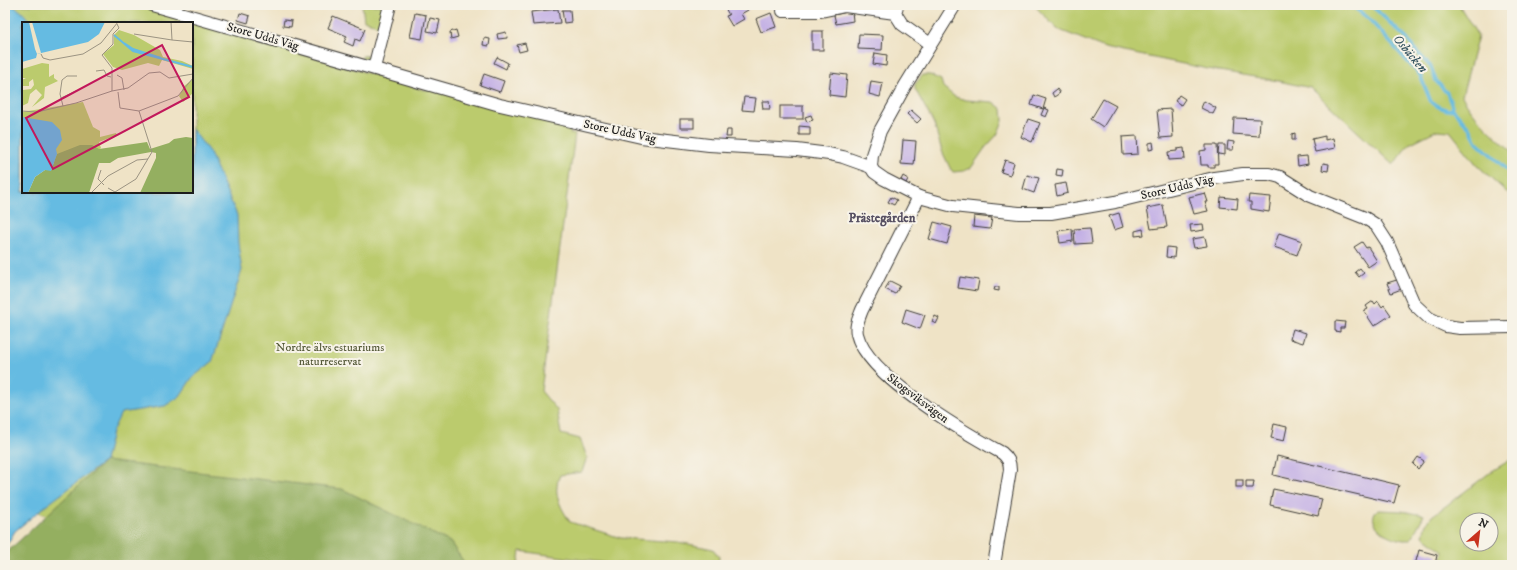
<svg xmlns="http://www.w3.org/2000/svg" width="1517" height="570" viewBox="0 0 1517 570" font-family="'IM FELL DW Pica',serif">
<rect width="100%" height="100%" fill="#f7f3e8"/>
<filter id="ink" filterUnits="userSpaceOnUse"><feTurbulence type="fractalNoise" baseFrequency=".025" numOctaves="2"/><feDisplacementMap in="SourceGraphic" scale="8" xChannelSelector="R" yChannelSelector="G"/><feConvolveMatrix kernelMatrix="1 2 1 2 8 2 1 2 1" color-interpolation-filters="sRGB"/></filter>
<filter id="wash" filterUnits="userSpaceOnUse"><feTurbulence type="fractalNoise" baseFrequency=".012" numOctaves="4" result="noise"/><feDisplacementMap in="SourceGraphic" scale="16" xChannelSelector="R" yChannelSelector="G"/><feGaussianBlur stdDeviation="0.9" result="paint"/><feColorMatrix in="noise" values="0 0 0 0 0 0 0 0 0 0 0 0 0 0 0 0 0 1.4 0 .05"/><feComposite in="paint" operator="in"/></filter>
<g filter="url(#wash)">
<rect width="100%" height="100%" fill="#efe3c6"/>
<g fill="#bbcb6d" stroke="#6c7444" fill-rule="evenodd">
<path d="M5 5H180L185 6 183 17 424 90 435 89 571 125 570 133 575 134 541 391 557 410 561 434 580 439 587 457 582 472 560 475C552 493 560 506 570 522L621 538 678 542 713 549 719 557 718 565 612 564 520 551 518 565H152L5 496ZM23 23H192V192H23Z"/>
<path d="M362 5H380L386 10C386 17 376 55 372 59 369 62 366 61 363 60L362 58V56L371 55 373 51 381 27 364 20Z"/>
<path d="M1034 5H1459L1478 36 1462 96C1474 118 1493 134 1512 151V197L1477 165 1450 131 1437 130 1409 144 1393 165 1311 88 1278 81 1208 69 1105 48 1057 29Z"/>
<path d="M923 75H930L941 80 943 87 955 97 966 100 993 102 1002 109 1003 121 997 135 985 148 971 168 964 171 953 172 950 168 942 151 934 124 915 89V84Z"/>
<path d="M1512 459V565H1441L1443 551 1423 536 1425 526 1432 516 1447 505 1492 471ZM1467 520H1491V544H1467Z"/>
<path d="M1378 510 1401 511 1424 515 1411 539C1401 544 1366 530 1375 512Z"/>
</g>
<path fill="#94af60" stroke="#58663e" d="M105 461 342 489 450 542 466 565H5V554Z"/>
<path fill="#65bbe2" stroke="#406c7f" d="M5 5C18 5 24 14 31 23H23V192H192V129L210 153 237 215 238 243 242 270 212 362 192 378 180 396 165 406 121 413 112 432 105 461 43 508 15 531 5 548Z"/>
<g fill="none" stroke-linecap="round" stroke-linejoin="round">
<g stroke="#65bbe2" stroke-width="3.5">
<path d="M1351 5 1368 18 1420 75 1431 102 1439 107 1448 110 1453 109 1469 127 1477 142 1512 174"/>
<path d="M1371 5 1407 39 1415 50 1431 67 1436 81 1447 93 1453 109"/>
</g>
</g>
<g id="blocks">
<g fill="#c2afe5">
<path d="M726 5H746L748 10 741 14 744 19 732 26 726 16 729 15 724 6Z"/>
<path d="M771 5H784L783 9 771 8Z"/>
<path d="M558 9 560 23 533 25 531 12Z"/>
<path d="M562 10H570L571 22 564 23Z"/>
<path d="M852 11 853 21 836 24 834 15Z"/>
<path d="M240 13 250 16 248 23 238 20Z"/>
<path d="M415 13 426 15 422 39 410 37Z"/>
<path d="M771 13 776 27 761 32 756 19Z"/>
<path d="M333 16 365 29 360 41 355 39 353 46 344 42 347 36 328 28Z"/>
<path d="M430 18 440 20 437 33 427 31Z"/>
<path d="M284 20 292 21 291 27 283 26Z"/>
<path d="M456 30 458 37 451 39 450 32Z"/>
<rect x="812" y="31" width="11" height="19"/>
<path d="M506 32 507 38 498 39 497 34Z"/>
<path d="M859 34 883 35 882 50 858 49Z"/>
<path d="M484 38 490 39 489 46 483 45Z"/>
<path d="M525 43 527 50 519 52 517 45Z"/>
<path d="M875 53 887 55 886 66 873 64Z"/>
<path d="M497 57 508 63 506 69 494 63Z"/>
<path d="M831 73 847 75 845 97 829 95Z"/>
<path d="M484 74 504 81 500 92 480 85Z"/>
<path d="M871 81 883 83 880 97 869 94Z"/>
<path d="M1057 89 1060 93 1054 97 1052 93Z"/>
<path d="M1034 95 1046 99 1043 109 1031 105Z"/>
<path d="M1179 95 1185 99 1181 105 1175 101Z"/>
<path d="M744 97 756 98 754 111 742 110Z"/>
<path d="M1103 99 1116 106 1103 127 1091 119Z"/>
<path d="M762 101H769L770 109H763Z"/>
<path d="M1204 101 1216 108 1213 114 1201 108Z"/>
<rect x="780" y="106" width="23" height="13"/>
<path d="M1044 108 1049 110 1046 117 1041 115Z"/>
<path d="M1171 109 1173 137 1160 138 1157 110Z"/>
<path d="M911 110 921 119 917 123 907 114Z"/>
<path d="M811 115 813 120 807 122 805 117Z"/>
<path d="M1234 118 1260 119 1259 136 1233 134Z"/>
<rect x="680" y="119" width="14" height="9"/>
<path d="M1028 119 1040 123 1032 142 1021 137Z"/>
<path d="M799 126 810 127V135H799Z"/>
<path d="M727 130H731V137H726Z"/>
<path d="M1295 133V140H1292V134Z"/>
<path d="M1137 136 1138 154 1123 155 1122 137Z"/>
<path d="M1325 136V140L1333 138 1335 148 1315 152 1312 139Z"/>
<path d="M903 140 916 141 914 165 901 164Z"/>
<path d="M1228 141 1234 142 1233 150H1227Z"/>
<path d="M1153 142 1154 149 1149 150V143Z"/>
<path d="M1206 145H1217L1218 164H1214V167H1208V165H1201L1200 151 1206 150Z"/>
<path d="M1219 145H1225V155L1218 154Z"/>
<path d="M1184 148 1185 159 1169 160 1168 152 1177 151V149Z"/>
<path d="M1307 156 1308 164 1298 166 1297 157Z"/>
<path d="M1005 160 1014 163 1010 175 1001 172Z"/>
<path d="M1323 163 1329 164 1328 171 1322 170Z"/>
<path d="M1057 169 1063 170 1062 176 1056 175Z"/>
<path d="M1027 175 1039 178 1034 193 1023 189Z"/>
<path d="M903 176 908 179 906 183 901 180Z"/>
<path d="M1066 183 1068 193 1057 196 1055 185Z"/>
<path d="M1205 193 1208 202H1205L1208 211 1194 214 1189 197Z"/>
<path d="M1249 195 1271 197 1269 212 1251 209V202H1248Z"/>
<path d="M891 197 897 200 894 205 888 202Z"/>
<path d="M1221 197 1238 199 1237 209 1220 207Z"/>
<path d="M1163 205 1167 227 1151 229 1147 208Z"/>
<path d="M1119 213 1123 227 1114 230 1109 216Z"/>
<path d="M974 216 992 218 990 229 973 227Z"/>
<path d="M934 222 952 227 947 244 929 239Z"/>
<path d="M1203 224 1204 230 1191 232 1190 225Z"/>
<path d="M1090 228 1092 243 1075 244 1074 229Z"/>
<path d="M1072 229 1073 241 1060 243 1058 231Z"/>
<path d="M1143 229 1144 235 1135 236V231Z"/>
<path d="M1279 233 1302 241 1297 255 1274 247Z"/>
<path d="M1205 237 1207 246 1194 248 1192 239Z"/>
<path d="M1362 242 1366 248 1368 247 1377 261 1368 267 1354 247Z"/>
<path d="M1167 247 1175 248 1174 258 1166 257Z"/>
<path d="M1360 268 1364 273 1359 277 1355 272Z"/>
<path d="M960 277 979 280 977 291 958 288Z"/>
<path d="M1400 279 1404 288 1391 293 1387 283Z"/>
<path d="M890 281 900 286 895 294 885 289Z"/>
<path d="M995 287H999V291L994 290Z"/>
<path d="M1373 301 1375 304 1378 301 1382 307 1384 305 1391 315 1374 326 1364 311 1368 309 1366 306Z"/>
<path d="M906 309 925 315 920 329 902 322Z"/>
<path d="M935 316 939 318 936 324 932 322Z"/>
<path d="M1335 321 1345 322 1344 328H1340V332L1335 331Z"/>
<path d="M1293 329 1306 333 1303 343 1290 339Z"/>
<path d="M1274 424 1287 427 1284 441 1271 438Z"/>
<path d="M1277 456 1399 485 1394 503 1273 475Z"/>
<path d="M1418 457 1424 461 1418 469 1413 464Z"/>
<rect x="1236" y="480" width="7" height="7"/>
<path d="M1246 481H1254L1253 488H1246Z"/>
<path d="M1273 489 1322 499 1318 516 1270 505Z"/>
<path d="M1419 550 1437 555 1435 565H1415Z"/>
</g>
</g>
</g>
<g filter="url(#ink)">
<use href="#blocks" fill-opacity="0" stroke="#3c3a36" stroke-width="1"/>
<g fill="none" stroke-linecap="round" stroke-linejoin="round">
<defs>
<g id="minor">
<path d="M152 5 500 105 641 137 709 145 797 150 829 154 843 157 871 167"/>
<path d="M955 5 905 86 880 131 872 155 871 167 874 172 884 179 919 197 953 206 1019 213H1051L1115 202 1214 178 1243 174H1269L1280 177 1310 196 1365 218 1376 225 1387 242 1414 304 1429 318 1446 326 1460 328 1512 327"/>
<path d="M897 6 895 13 902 24 930 44"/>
<path d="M783 11H821L845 6 895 13"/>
<path d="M374 68 390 5"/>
<path d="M919 197 862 310C859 318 855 325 857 334 867 376 964 432 1002 453 1008 458 1010 462 1010 470L994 565"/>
</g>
</defs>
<use href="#minor" stroke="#3c3a36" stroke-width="14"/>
<use href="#minor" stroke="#fff" stroke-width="12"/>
</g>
</g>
<g text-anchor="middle" stroke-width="4" stroke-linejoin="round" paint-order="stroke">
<g font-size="12" fill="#1c1c1c" stroke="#f7f3e8">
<text transform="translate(263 36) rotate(16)" y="4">Store Udds Väg</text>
<text transform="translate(620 131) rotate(12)" y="4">Store Udds Väg</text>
<text transform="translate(1177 187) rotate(-13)" y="4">Store Udds Väg</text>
<text transform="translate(918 398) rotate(37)" y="4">Skogsviksvägen</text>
</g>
<g font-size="12" fill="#545938" stroke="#f7f3e8">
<text x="330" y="351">Nordre älvs estuariums<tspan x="330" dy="14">naturreservat</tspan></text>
</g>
<g font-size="13" font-style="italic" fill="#365461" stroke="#f7f3e8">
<text transform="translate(1411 53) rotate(50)" y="5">Osbäcken</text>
</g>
<g font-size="13" font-weight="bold" fill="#564f62" stroke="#f7f3e8">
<text x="882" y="222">Prästegården</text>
</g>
</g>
<g transform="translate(22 22)">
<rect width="171" height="171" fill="#efe3c6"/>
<path d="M97 8 112 13 138 28 141 35 160 39 171 44V47L140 38 137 44 126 41 100 48 91 45 81 32 92 23V13ZM20 41 27 42V55L32 52V56L36 59 23 65 22 76 10 85 20 73 14 67 8 72 6 81 0 84 1 68 9 67 12 63 11 57 7 60V64H0V58L4 56H0V47ZM171 57V71L161 80 157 74 162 64ZM61 80 71 105 78 109V115L94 111 95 113 77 120 79 126 65 138 27 140 1 166 0 171V90Z" fill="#bbcb6d"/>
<path d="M164 115 171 116V171H118L134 136V131L129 130 96 136 88 141H77L67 171H6L13 155 23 148H29L35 132 58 123H70L77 127 125 120 128 127 147 121 152 117Z" fill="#94af60"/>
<path d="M0 0H83L77 12 66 20 15 32 14 36 0 40ZM0 95 30 100 38 108 40 118 34 127 35 132 29 149 23 148 13 155 6 171H0Z" fill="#65bbe2"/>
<path d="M7 0H10L19 31 15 32 13 27Z" fill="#efe3c6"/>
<path fill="none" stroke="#65bbe2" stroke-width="2" d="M92 13 111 29 171 45M102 21 111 27 139 36"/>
<path fill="none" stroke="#9b9382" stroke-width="1" d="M149 0 150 18 171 20M95 2 97 6 91 12V22L80 33 90 46V69L106 66 127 51 138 50 147 56 171 52M112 12 150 18M19 32 21 36 28 38 61 32 79 21 96 0M74 49 82 48 85 54 89 55M95 53 100 56 102 68M39 76 54 69M41 84 38 72 40 58 45 54H55M0 89 15 90 54 81 90 69M117 89 156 74 171 56M79 148 76 157 82 163M86 166 93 170 114 157 130 130 117 89 98 86 96 70M69 171 86 154 115 138 126 137"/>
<path fill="#c2185b" fill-opacity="0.15" stroke="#c2185b" stroke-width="2" d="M140 23 167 75 31 147 4 96Z"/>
<rect width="171" height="171" fill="none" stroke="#1c1c1c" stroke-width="2"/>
</g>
<rect width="1517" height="570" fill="none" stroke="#f7f3e8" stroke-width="20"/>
<g transform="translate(1479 532) rotate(28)"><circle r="19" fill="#f7f3e8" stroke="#9f9d96"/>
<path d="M0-3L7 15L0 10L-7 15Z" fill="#c8321e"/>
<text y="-6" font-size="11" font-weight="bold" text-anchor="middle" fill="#1c1c1c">N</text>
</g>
</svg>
